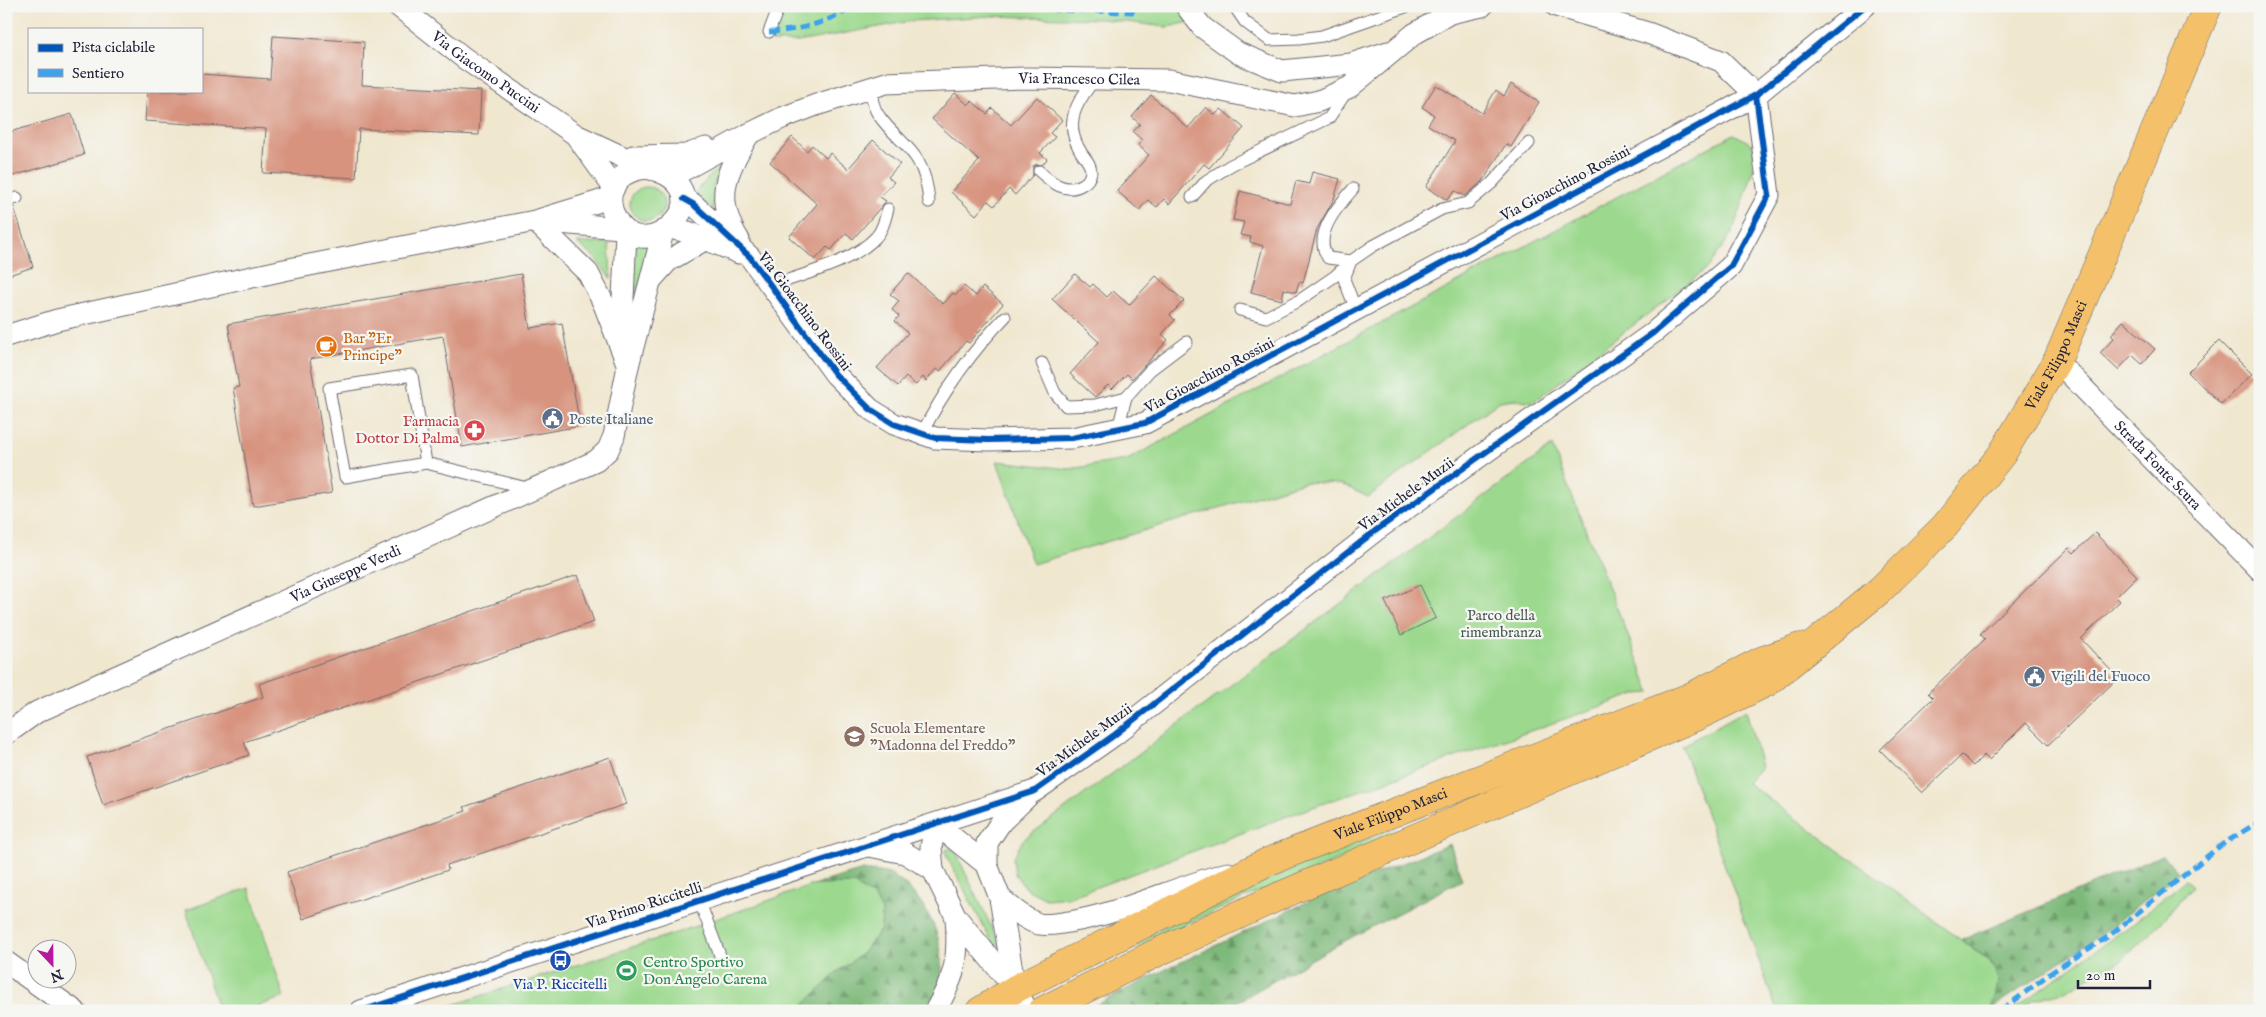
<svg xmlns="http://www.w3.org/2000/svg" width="2266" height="1017" viewBox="0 0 2266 1017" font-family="'IM FELL English',serif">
<defs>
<pattern id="forest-firs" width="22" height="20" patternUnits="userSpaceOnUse" patternTransform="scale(1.25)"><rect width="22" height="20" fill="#7db979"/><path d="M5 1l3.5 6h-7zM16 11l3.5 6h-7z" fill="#669664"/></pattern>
</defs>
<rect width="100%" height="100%" fill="#f6f6f2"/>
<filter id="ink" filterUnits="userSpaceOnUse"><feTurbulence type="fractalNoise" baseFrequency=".02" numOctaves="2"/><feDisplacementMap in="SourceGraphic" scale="10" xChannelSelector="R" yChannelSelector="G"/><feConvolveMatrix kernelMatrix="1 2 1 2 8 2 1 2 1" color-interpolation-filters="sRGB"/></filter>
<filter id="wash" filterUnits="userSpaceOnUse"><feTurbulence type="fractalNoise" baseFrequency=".0096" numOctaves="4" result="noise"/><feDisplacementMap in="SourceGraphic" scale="20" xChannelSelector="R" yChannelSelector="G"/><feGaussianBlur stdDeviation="1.12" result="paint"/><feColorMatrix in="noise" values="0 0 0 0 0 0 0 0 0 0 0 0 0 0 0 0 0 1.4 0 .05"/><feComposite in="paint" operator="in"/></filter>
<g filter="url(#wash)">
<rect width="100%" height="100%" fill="#f0e7cf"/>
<g fill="#9cd98e" stroke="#5f7e64">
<path d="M783 6H1179L1190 22 1167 27 1102 19 991 16 911 21 798 42H772Z"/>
<path d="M1734 134 1752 144 1754 152 1753 172 1745 196 1732 233 1708 268 1533 402 1514 399 1500 401 1368 497 1341 484 1305 482 1033 564 997 461 1069 469 1127 460Z"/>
<path d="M719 167 713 189V210L694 193Z"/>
<circle cx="647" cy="204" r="17"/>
<path d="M577 243H609L611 279 593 256Z"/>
<path d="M652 243 637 292H633L632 244Z"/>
<path d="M1552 446 1651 693 1636 694 1293 814 1070 897 1046 899 1025 888 1015 874 1013 858 1023 840Z"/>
<path d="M1746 710 1761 767 1747 783 1987 959C2001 975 2002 993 1990 1011H1777L1682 746Z"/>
<path d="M1394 828 1402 835 1241 899 1083 972 1067 975 1224 897Z"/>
<path d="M950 848 955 851 999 943 997 947 990 939 946 855V850Z"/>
<path d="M2186 880 2192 886 2160 924 2123 959 2063 992 2032 1000 2020 1011H2011L2133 923Z"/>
<path d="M854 884 875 898 882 911 881 929 862 954 836 973 798 1011H434L682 931 813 885Z"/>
<path d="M249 888 284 997 244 1011H219L186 910Z"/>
</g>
<g fill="url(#forest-firs)" stroke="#506e5a">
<path d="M1450 844 1462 880 1335 946 1221 1011H1085L1150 977 1313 899Z"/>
<path d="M2163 855 2179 873 2110 928 1991 1009C2007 967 1993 963 1961 940Z"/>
<path d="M863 870C871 872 885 871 893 876 931 900 951 951 938 994 937 1000 932 1006 928 1011H798L836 973 862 954 881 929 882 911 875 898 854 884 813 885Z"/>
</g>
<g id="blocks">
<g fill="#d7937e">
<path d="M273 36 364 42 362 85 481 91 479 135 359 129 356 178 263 173 266 129 145 121 147 91H201V74L270 79Z"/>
<path d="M1511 84 1539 102 1511 147 1506 144 1483 181 1465 196 1455 191 1447 200 1426 187 1455 141 1428 125 1434 115 1422 107 1436 85 1482 113 1496 90 1504 96Z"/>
<path d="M955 93 968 105 972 101 987 114 992 108 1011 125 1037 97 1062 120 1050 133 1055 137 1040 153 1047 159 1042 165 1037 164 1033 166V175L1015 195 1009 189 994 206 988 201 976 215 951 192 979 161 932 119Z"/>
<path d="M1151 95 1188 128 1206 107 1215 115 1221 109 1244 128 1209 168 1204 164 1169 204 1164 199 1157 207 1148 200 1139 210 1117 191 1149 155 1138 145 1142 140 1133 132 1140 124 1132 117Z"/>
<path d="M72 114 84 155 6 178V133Z"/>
<path d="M792 137 807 151 812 145 826 158 830 153 848 169 873 140 900 164 888 177 894 182 880 197 886 201 853 239 846 233 831 250 827 247 815 260 789 237 817 204 770 162Z"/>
<path d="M1312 172 1340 179 1334 199 1317 229 1303 283 1299 282 1296 292 1284 289 1282 300 1251 292 1263 246 1250 242 1251 237 1240 235 1244 222 1233 220 1240 191 1290 204 1296 181 1309 184Z"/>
<path d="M14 207 33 267 6 276V208Z"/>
<path d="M908 273 943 304 953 293 956 295 964 286 976 296 983 287 1003 304 969 343 966 341 940 371 936 369 926 381 923 377 916 385 906 377 898 386 877 368 908 333 895 321 899 316 892 310 899 301 890 294Z"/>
<path d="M521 274 530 328 562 323 580 426 462 447 443 336 310 359 332 493 253 506 233 388 239 387 228 324Z"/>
<path d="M1075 274 1090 287 1093 284 1107 297 1113 291 1129 305 1156 276 1184 301 1170 315 1175 320 1162 334 1168 340 1132 379 1127 374 1112 389 1108 385 1095 397 1070 374 1099 342 1052 299Z"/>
<path d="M2123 321 2155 349 2142 364 2132 355 2118 370 2100 353 2114 338 2111 335Z"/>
<path d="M2219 341 2252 374 2221 404 2188 372Z"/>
<path d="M2095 533 2137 576 2116 597 2120 601 2081 639 2118 678 2048 745 2026 723 1989 760 1984 755 1973 766 1962 755 1922 793 1880 750 1933 698 1928 693 1985 639 1980 634 2069 548 2074 553Z"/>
<path d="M578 575 594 622 244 742 249 755 103 805 87 757 263 697 259 684Z"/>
<path d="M1420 585 1436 618 1401 635 1385 601Z"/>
<path d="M610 757 626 804 447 865 448 870 303 919 287 872 466 811 464 807Z"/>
</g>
</g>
</g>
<g filter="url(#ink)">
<use href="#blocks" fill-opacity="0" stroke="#6a676f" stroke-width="1"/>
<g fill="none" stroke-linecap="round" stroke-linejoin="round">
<defs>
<g id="lane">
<path d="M1234 6 1245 22 1269 40 1299 39 1322 36 1408 6"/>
<path d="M1609 21 1613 6"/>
<path d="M769 32 779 6"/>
<path d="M871 88C872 98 873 109 880 117 891 133 908 144 918 161 925 173 928 188 929 202"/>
<path d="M1039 171C1051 182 1066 195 1083 184 1087 182 1090 177 1091 172 1091 163 1085 159 1081 152 1063 123 1076 103 1095 79"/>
<path d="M1192 197 1206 181 1231 165 1329 118 1347 91"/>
<path d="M6 201 17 198"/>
<path d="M771 286C803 274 852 263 876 237 883 230 885 219 888 209"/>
<path d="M1240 310 1266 317 1300 300 1335 276 1351 261 1328 258C1312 235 1338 206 1353 189"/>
<path d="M1356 310 1344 279 1351 261 1373 246 1442 209 1468 203 1492 183 1529 143"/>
<path d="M1042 363 1055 393 1066 406 1095 405 1126 397"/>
<path d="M1118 429 1126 397 1150 370 1187 342"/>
<path d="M922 433C944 391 972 351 1005 317"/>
<path d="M426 463 345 477 329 388 412 375 426 463 531 489"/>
<path d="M699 900 721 958"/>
</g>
<g id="street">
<path id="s1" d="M398 6 464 58 576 135 646 168"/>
<path d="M1186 6 1202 27 1238 53 1282 71 1351 64 1388 52"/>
<path d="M1556 6 1648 33 1721 61 1756 95"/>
<path d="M577 137 614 188"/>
<path d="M633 156 686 155 706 148"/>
<path d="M646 168C675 172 699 197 673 223 626 273 575 176 646 168Z"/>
<path id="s2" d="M671 177 749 134 782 118 816 105 886 83 1027 78 1169 80 1295 106 1319 101 1350 87 1414 34 1450 13 1482 6"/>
<path d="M684 199 693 204 750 257 835 374 870 409 894 424 935 438 988 440 1072 438 1145 423 1756 95 1865 6"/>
<path d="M535 221 588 273 603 302 628 366"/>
<path d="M545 222 621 228"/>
<path d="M669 228 688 232 739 253"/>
<path d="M626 232 623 299 626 341"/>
<path d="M739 240C713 199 726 171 749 134"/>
<path d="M651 280 668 261 706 239"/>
<path d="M6 336 57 320 284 270 535 221 610 198"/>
<path id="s3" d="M2057 361 2260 570"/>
<path id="s4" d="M6 734 37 712 596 461 608 450 614 436 628 366 663 232"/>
<path d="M936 824 931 847 933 870 956 917 1015 989 1028 1011"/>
<path d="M936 824 987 865"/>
<path d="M869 846 905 853 933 870"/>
<path d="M1000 898C1012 907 1024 920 1039 924 1049 926 1060 923 1069 922 1124 913 1175 887 1228 873"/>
<path d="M6 962 75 1011"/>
<path d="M1015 989 1000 898 987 865V843L1001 822 1027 797"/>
<path d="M361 1011 1035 791 1113 736 1375 531 1653 333 1731 266 1769 195 1756 95"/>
<path d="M935 1011C956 975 959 958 956 917"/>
</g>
<g id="primary">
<path id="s5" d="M980 1011 1015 989 1267 862 1690 697 1761 661 1800 647"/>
<path id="s6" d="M1042 1011 1156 953 1282 895 1698 716 1768 682 1880 590 1945 526 2002 454 2057 361 2208 6"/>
</g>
</defs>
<use href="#lane" stroke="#6a676f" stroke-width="13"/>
<use href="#street" stroke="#6a676f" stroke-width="23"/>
<use href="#primary" stroke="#6a676f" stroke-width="29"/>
<use href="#lane" stroke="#fff" stroke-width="11"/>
<use href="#street" stroke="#fff" stroke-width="21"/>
<use href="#primary" stroke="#f4c16a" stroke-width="28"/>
<g stroke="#3ea2ec" stroke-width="5" stroke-dasharray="10 5" stroke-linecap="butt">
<path d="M1051 6 1056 10 1132 12 1136 6"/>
<path d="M1163 6 1187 8"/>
<path d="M769 32C799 31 829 22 855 6"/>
<path d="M2001 1011 2049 974 2109 936 2220 846 2260 821"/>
</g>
<defs>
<g id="cycleway">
<path d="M684 199 693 204 750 257 835 374 870 409 894 424 935 438 988 440 1072 438 1145 423 1756 95 1865 6"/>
<path d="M361 1011 1035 791 1113 736 1375 531 1653 333 1731 266 1769 195 1756 95"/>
</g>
</defs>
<use href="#cycleway" stroke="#f6f6f2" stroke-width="9"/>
<use href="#cycleway" stroke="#0057b8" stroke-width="6"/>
</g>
</g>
<defs>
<symbol id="cafe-disc" viewBox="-11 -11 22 22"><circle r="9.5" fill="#e8710a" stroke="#f6f6f2"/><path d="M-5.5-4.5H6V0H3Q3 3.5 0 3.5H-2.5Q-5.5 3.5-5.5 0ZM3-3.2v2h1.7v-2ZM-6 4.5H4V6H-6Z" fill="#fff"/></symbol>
<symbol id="civic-disc" viewBox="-11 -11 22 22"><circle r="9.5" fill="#5c6f8a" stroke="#f6f6f2"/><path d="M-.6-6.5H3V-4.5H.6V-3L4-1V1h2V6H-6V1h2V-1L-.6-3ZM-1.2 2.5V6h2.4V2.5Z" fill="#fff"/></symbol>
<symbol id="pharmacy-disc" viewBox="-11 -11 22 22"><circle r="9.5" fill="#e0444e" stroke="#f6f6f2"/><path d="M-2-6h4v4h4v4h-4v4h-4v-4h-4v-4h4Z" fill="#fff"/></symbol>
<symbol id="school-disc" viewBox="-11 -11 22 22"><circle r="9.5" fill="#8d6e63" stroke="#f6f6f2"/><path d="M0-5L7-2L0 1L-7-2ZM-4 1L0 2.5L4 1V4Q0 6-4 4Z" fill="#fff"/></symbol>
<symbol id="bus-disc" viewBox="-11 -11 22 22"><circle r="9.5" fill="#1a4fb4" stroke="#f6f6f2"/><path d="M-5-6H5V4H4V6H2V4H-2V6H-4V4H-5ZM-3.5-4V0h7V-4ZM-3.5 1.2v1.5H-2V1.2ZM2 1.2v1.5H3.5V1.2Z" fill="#fff"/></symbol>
<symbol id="stadium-disc" viewBox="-11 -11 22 22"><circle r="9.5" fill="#2e9e5b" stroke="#f6f6f2"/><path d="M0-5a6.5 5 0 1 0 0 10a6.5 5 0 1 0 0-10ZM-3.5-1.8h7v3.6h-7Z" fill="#fff"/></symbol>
</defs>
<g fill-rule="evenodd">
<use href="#cafe-disc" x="314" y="334" width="25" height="25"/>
<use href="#civic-disc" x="540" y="406" width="25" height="25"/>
<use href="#pharmacy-disc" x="462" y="418" width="25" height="25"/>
<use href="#civic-disc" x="2022" y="664" width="25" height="25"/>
<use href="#school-disc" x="842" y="724" width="25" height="25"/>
<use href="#bus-disc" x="548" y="948" width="25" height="25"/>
<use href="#stadium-disc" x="614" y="958" width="25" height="25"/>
</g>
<g text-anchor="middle" stroke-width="4.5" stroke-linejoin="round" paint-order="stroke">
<g font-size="15" fill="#22223b" stroke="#f6f6f2">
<text dy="5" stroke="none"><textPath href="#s1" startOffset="110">Via Giacomo Puccini</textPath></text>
<text dy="5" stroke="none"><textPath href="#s2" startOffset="429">Via Francesco Cilea</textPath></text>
<text transform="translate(1565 183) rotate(-28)" y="5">Via Gioacchino Rossini</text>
<text transform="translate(805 311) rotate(53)" y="5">Via Gioacchino Rossini</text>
<text dy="5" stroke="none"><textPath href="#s6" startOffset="1238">Viale Filippo Masci</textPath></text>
<text transform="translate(1209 375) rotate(-28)" y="5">Via Gioacchino Rossini</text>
<text dy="5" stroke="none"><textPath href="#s3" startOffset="145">Strada Fonte Scura</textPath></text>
<text transform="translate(1406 494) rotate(-36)" y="5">Via Michele Muzii</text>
<text dy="5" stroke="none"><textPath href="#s4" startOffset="376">Via Giuseppe Verdi</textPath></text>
<text transform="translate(1084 740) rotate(-36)" y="5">Via Michele Muzii</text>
<text dy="5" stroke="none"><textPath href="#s5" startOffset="456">Viale Filippo Masci</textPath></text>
<text transform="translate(644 905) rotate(-18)" y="5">Via Primo Riccitelli</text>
</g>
<g font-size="15" fill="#c56008" stroke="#f6f6f2" text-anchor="start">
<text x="343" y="343">Bar "Er<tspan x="343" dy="17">Principe"</tspan></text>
</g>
<g font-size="15" fill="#4e5e75" stroke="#f6f6f2" text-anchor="start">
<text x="569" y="424">Poste Italiane</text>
<text x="2051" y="681">Vigili del Fuoco</text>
</g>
<g font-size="15" fill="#be3a42" stroke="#f6f6f2" text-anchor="end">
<text x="459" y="426">Farmacia<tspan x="459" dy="17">Dottor Di Palma</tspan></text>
</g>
<g font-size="15" fill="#475954" stroke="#f6f6f2">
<text x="1501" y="620">Parco della<tspan x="1501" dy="17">rimembranza</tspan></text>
</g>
<g font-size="15" fill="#785e54" stroke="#f6f6f2" text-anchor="start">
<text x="870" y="733">Scuola Elementare<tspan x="870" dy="17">"Madonna del Freddo"</tspan></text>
</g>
<g font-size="15" fill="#27864d" stroke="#f6f6f2" text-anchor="start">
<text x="643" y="967">Centro Sportivo<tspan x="643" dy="17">Don Angelo Carena</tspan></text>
</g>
<g font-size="15" fill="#164399" stroke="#f6f6f2">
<text x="560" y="989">Via P. Riccitelli</text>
</g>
</g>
<rect width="2266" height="1017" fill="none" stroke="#f6f6f2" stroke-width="25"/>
<rect x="28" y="28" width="175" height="65" fill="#f6f6f2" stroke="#a1a1a9"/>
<rect x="38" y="44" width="25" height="8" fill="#0057b8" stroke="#a1a1a9"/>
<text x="72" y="52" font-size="15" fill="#22223b">Pista ciclabile</text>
<rect x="38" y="69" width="25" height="8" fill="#3ea2ec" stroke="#a1a1a9"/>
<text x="72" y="78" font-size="15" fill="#22223b">Sentiero</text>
<g transform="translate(52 964) rotate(158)"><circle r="24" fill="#f6f6f2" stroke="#a1a1a9"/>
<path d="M0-4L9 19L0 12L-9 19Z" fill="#b5179e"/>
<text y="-8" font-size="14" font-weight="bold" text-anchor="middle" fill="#22223b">N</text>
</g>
<path d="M2078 980v8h72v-8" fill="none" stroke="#22223b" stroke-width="2.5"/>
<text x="2086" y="980" font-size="15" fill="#22223b" stroke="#f6f6f2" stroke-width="4" paint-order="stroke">20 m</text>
</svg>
